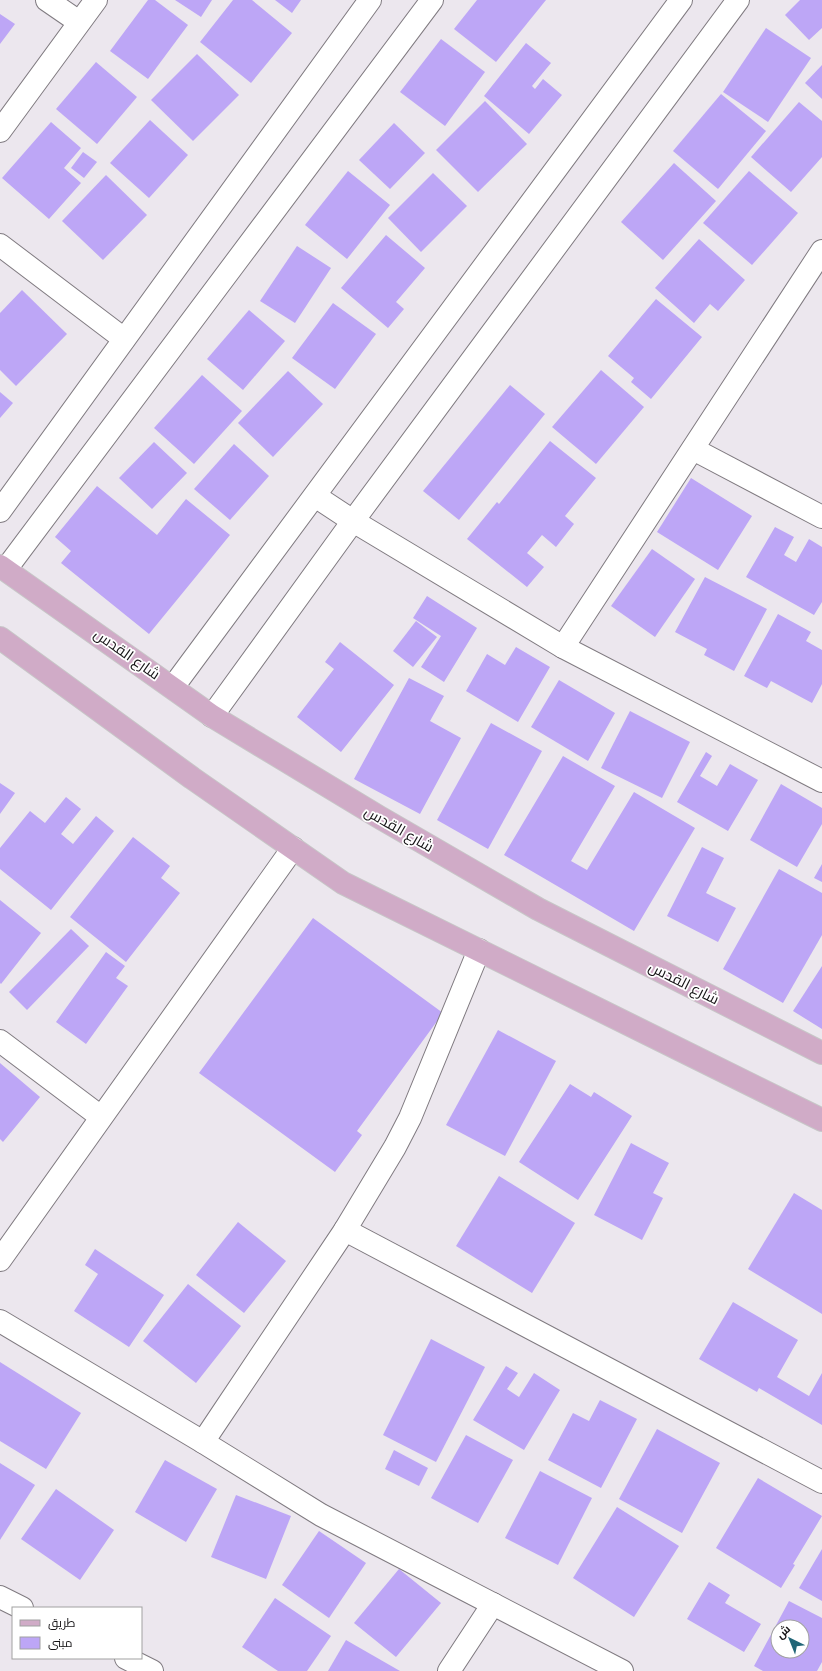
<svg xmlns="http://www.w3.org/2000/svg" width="822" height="1671" viewBox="0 0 822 1671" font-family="Karla,Cairo,sans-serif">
<rect width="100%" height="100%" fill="#ece7ee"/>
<g fill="#bda6f6" fill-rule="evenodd">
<path d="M148 0H155L188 25 148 79 110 51Z"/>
<path d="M175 0H212L201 17Z"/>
<path d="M233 0H252L292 33 251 83 200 42Z"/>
<path d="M275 0H301L292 13Z"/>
<path d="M477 0H546L496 62 454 29Z"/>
<path d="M800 0H822V28L809 40 785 15Z"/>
<path d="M0 14 15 24 0 44Z"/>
<path d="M766 28 811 58 768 122 723 92Z"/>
<path d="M441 39 485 72 445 126 400 92Z"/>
<path d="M526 43 551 63 532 86 535 89 543 79 562 95 529 134 484 96Z"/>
<path d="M197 54 239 95 193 141 151 100Z"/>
<path d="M96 62 137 97 97 144 56 109Z"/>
<path d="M822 65V99L805 83Z"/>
<path d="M721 94 766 131 718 189 673 151Z"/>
<path d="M485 101 527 144 478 192 436 150Z"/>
<path d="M799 102 822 121V157L791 192 751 157Z"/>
<path d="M150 120 188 155 149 198 110 163Z"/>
<path d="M51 122 81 148 64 168 81 183 49 219 2 178Z"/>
<path d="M394 123 425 153 390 189 359 160Z"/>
<path d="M83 152 97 162 84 178 71 168Z"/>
<path d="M674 163 716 201 663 260 621 222Z"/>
<path d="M348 171 390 205 347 259 305 225Z"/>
<path d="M749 171 798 213 752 265 703 223Z"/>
<path d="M433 173 467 206 421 252 388 218Z"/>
<path d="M106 175 147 215 103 260 62 221Z"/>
<path d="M386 235 425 268 396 302 404 309 388 328 341 288Z"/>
<path d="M699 239 745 280 718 311 710 304 694 323 655 288Z"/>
<path d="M297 246 331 268 295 323 260 301Z"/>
<path d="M22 290 67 334 16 386 0 370V313Z"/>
<path d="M656 299 702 337 651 399 631 382 634 378 608 356Z"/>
<path d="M333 303 376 334 335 389 292 358Z"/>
<path d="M249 310 285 341 243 390 207 359Z"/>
<path d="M601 370 644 407 596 464 552 427Z"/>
<path d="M288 371 323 404 273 457 238 423Z"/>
<path d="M202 375 242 411 194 464 154 428Z"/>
<path d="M510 385 545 414 459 520 423 491Z"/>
<path d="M0 392 13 403 0 418Z"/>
<path d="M550 441 596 478 565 516 574 524 556 547 542 535 527 553 544 567 527 587 467 539 497 502 499 504Z"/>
<path d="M154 442 187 473 152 509 119 478Z"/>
<path d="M234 444 269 476 230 520 194 489Z"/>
<path d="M691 478 752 516 718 570 657 532Z"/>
<path d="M97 486 157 535 186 499 230 535 149 634 61 563 71 551 55 537Z"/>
<path d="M775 527 794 537 784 555 796 562 809 539 822 547V602L814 615 746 577Z"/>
<path d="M652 549 695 579 655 637 611 606Z"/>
<path d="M705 577 767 609 734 671 704 655 707 649 675 632Z"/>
<path d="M427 596 477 628 444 682 421 667 441 636 413 618Z"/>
<path d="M778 614 811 632 806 641 822 650V684L812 703 771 681 767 688 744 676Z"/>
<path d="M416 621 437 637 413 667 393 651Z"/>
<path d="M340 642 394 685 341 752 297 717 334 669 325 662Z"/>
<path d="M516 647 550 667 518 722 466 691 487 654 505 665Z"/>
<path d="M409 678 444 696 430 721 461 738 420 814 354 779Z"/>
<path d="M559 680 615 713 588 761 531 727Z"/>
<path d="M630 711 690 742 662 798 601 768Z"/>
<path d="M491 723 542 751 488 849 437 820Z"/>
<path d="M706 752 712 756 700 776 717 786 730 764 758 780 728 831 677 802Z"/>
<path d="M563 756 615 786 571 861 587 870 634 792 695 828 634 931 504 855Z"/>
<path d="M0 783 15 793 0 814Z"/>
<path d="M781 784 822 808V824L797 867 750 840Z"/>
<path d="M66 797 81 809 61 834 73 844 96 816 114 831 51 910 0 869V848L30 811 45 823Z"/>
<path d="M133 837 170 866 161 878 180 893 126 962 70 917Z"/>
<path d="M702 847 724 858 706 893 736 908 718 942 667 916Z"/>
<path d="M822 864V882L814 878Z"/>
<path d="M779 869 822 893V935L783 1003 723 969Z"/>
<path d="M0 900 41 933 1 984 0 983Z"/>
<path d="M313 918 443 1013 357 1131 362 1135 335 1172 199 1073Z"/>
<path d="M71 929 89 946 27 1010 9 992Z"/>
<path d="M106 952 125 966 116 978 128 986 86 1044 56 1022Z"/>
<path d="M822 966V1029L793 1011Z"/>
<path d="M498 1030 556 1061 505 1156 446 1125Z"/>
<path d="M0 1063 40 1097 3 1142 0 1139Z"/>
<path d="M570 1084 591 1097 594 1092 632 1116 578 1200 519 1162Z"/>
<path d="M631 1143 669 1163 653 1193 663 1198 642 1240 594 1215Z"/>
<path d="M499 1176 575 1223 532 1293 456 1246Z"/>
<path d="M794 1193 822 1210V1314L748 1269Z"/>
<path d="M238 1222 286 1261 244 1313 196 1275Z"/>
<path d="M95 1249 164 1295 129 1347 74 1311 98 1274 85 1265Z"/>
<path d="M188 1284 241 1326 196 1383 143 1341Z"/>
<path d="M733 1302 798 1340 777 1377 809 1396 822 1373V1425L759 1388 757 1392 699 1359Z"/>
<path d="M431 1339 485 1367 436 1462 383 1435Z"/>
<path d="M0 1362 81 1413 46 1469 0 1441Z"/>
<path d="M506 1366 518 1373 507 1389 519 1397 534 1373 560 1390 524 1450 473 1420Z"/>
<path d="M600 1400 637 1419 601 1488 548 1460 573 1413 589 1421Z"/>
<path d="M657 1429 720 1463 682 1533 619 1499Z"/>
<path d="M466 1435 513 1460 478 1523 431 1498Z"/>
<path d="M394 1450 428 1468 419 1486 385 1469Z"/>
<path d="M165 1460 217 1489 186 1542 135 1512Z"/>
<path d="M0 1463 35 1485 0 1540Z"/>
<path d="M540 1471 592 1498 558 1565 505 1538Z"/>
<path d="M758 1478 822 1516 793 1564 795 1565 781 1588 716 1548Z"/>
<path d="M56 1489 114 1530 80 1580 21 1539Z"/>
<path d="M236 1495 291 1516 266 1579 211 1557Z"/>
<path d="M617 1507 679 1546 634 1617 573 1578Z"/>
<path d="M319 1531 366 1563 329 1618 282 1585Z"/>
<path d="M822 1549V1601L799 1588Z"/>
<path d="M399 1569 441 1603 396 1657 354 1623Z"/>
<path d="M709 1582 730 1595 725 1603 761 1624 744 1652 687 1619Z"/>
<path d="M275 1598 331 1636 307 1671H278L242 1647Z"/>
<path d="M789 1601 822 1618V1662L817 1671H763L754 1666ZM778 1627H802V1651H778Z"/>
<path d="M346 1640 400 1671H328Z"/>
</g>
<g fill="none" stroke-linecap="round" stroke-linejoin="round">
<defs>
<g id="minor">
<path d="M47 0 79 22"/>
<path d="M0 131 96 0"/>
<path d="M0 245 124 339"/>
<path d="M693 449 822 517"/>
<path d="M315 496 353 521 563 647 822 781"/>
<path d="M0 511 370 0"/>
<path d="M6 569 432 0"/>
<path d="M563 647 822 251"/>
<path d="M173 687 681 0"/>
<path d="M212 716 353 521 738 0"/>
<path d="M0 1041 101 1117"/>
<path d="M345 1230 822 1482"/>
<path d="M0 1260 293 848"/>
<path d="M0 1321 203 1442 321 1515 622 1671"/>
<path d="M203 1442 345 1230 395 1147 410 1118 479 950"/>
<path d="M0 1597 22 1608"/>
<path d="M126 1658 152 1671"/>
<path d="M449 1671 493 1604"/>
</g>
<g id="major">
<path d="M0 566 212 716 379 817 538 909 822 1053"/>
<path d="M0 638 192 778 343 883 822 1120"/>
</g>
</defs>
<use href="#minor" stroke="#807b81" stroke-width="24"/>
<use href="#major" stroke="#c7c6c7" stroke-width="24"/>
<use href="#minor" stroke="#fff" stroke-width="22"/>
<use href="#major" stroke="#d0abc7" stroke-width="22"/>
</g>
<g text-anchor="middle" stroke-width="3.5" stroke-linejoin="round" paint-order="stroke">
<g font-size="15" fill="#151315" stroke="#fff">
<text transform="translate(127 654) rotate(35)" y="5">شارع القدس</text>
<text transform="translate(399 829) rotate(30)" y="5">شارع القدس</text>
<text transform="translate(684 983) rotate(27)" y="5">شارع القدس</text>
</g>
</g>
<rect x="12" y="1607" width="130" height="52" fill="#ffffff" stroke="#a1a1a1"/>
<rect x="20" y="1620" width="20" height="6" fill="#d0abc7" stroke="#a1a1a1"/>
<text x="48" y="1627" font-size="12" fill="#151315">طريق</text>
<rect x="20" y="1637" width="20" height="12" fill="#bda6f6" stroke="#a1a1a1"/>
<text x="48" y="1647" font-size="12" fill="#151315">مبنى</text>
<g transform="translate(790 1639) rotate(317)"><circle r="19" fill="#ffffff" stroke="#a1a1a1"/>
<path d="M0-3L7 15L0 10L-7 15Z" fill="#216677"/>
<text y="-6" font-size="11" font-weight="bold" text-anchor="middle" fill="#151315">ش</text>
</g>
</svg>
